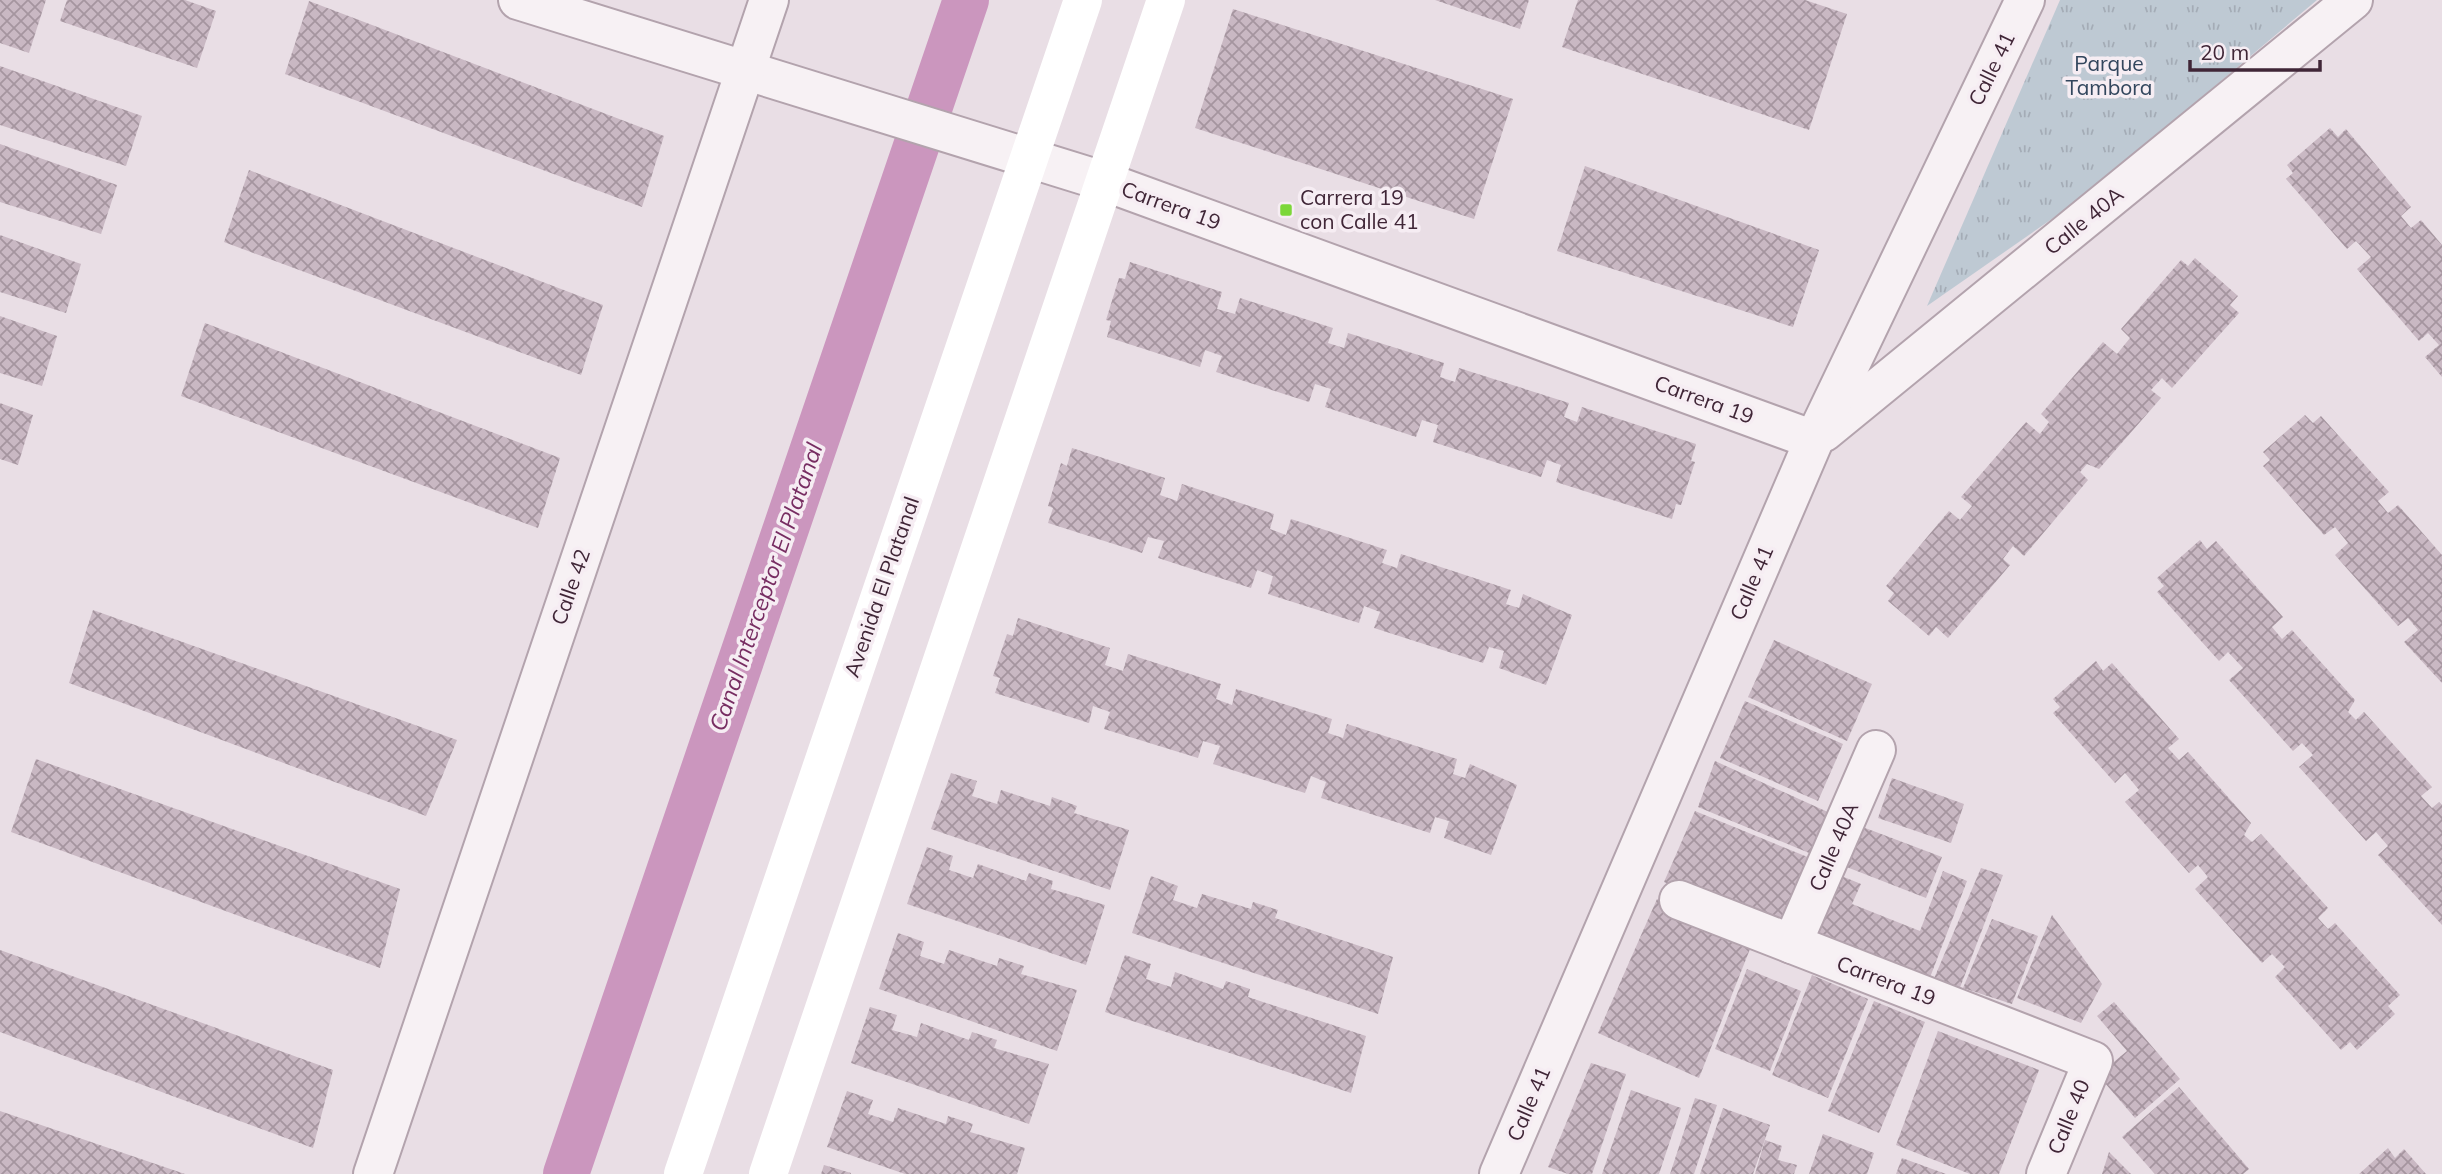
<svg xmlns="http://www.w3.org/2000/svg" width="2442" height="1174" viewBox="0 0 2442 1174" font-family="Mulish,sans-serif">
<defs>
<pattern id="park-tufts" width="24" height="20" patternUnits="userSpaceOnUse" patternTransform="scale(1.75)"><rect width="24" height="20" fill="#bec9d3"/><path d="M3 7l-1-3M5 7V3M7 7l1-3M15 17l-1-3M17 17v-4M19 17l1-3" fill="none" stroke="#a4acb6"/></pattern>
<pattern id="building-cross-hatch" width="8" height="8" patternUnits="userSpaceOnUse" patternTransform="scale(1.75)"><rect width="8" height="8" fill="#c9b8c3"/><path d="M0 0l8 8M0 8l8-8" fill="none" stroke="#a5959f"/></pattern>
</defs>
<rect width="100%" height="100%" fill="#e9dee5"/>
<path fill="url(#park-tufts)" d="M2060 0H2317L2082 198 1927 306Z"/>
<g fill="none" stroke-linecap="round" stroke-linejoin="round">
<path stroke="#cb96be" stroke-width="46" d="M566 1174 966 0"/>
</g>
<g fill="url(#building-cross-hatch)">
<path d="M0 0H46L29 53 0 43Z"/>
<path d="M67 0H185L216 11 197 68 60 21Z"/>
<path d="M1435 0H1529L1520 29Z"/>
<path d="M1578 0H1805L1847 14 1809 130 1562 47Z"/>
<path d="M309 1 664 136 642 207 285 74Z"/>
<path d="M1233 9 1513 99 1474 219 1195 128Z"/>
<path d="M0 66 142 116 126 166 0 125Z"/>
<path d="M2330 128 2338 137 2346 129 2411 207 2401 216 2411 228 2421 220 2442 245V377L2425 357 2439 345 2428 333 2419 341 2357 269 2371 257 2356 241 2347 249 2286 179 2293 173 2287 165Z"/>
<path d="M0 144 117 185 101 234 0 202Z"/>
<path d="M1585 166 1819 250 1793 327 1557 251Z"/>
<path d="M249 170 603 305 581 375 224 242Z"/>
<path d="M0 235 81 264 66 313 0 292Z"/>
<path d="M2195 258 2238 296 2230 305 2239 313 2172 388 2162 378 2151 390 2161 398 2099 469 2087 464 2080 472 2088 480 2024 556 2013 546 2003 559 2010 565 1948 638 1936 627 1929 636 1888 601 1894 593 1886 586 1949 511 1960 520 1972 506 1961 497 2026 422 2040 434 2049 422 2041 414 2103 342 2117 354 2130 338 2121 329 2181 260 2188 266Z"/>
<path d="M1130 262 1222 292 1217 309 1235 314 1240 298 1333 328 1328 343 1344 348 1348 333 1444 363 1440 377 1455 382 1459 368 1569 403 1564 417 1577 422 1582 407 1696 444 1691 461 1695 462 1681 505 1676 504 1672 519 1556 482 1561 465 1547 460 1541 477 1433 442 1438 425 1422 420 1416 437 1325 407 1331 389 1315 384 1309 402 1216 372 1222 356 1205 350 1200 367 1107 337 1111 321 1106 320 1119 278 1125 279Z"/>
<path d="M0 316 57 336 42 386 0 373Z"/>
<path d="M205 323 560 458 538 528 181 396Z"/>
<path d="M0 403 33 415 18 465 0 459Z"/>
<path d="M2305 415 2313 423 2321 416 2389 492 2378 501 2388 513 2398 505 2442 555V683L2404 642 2418 630 2408 618 2398 626 2335 555 2348 543 2335 527 2324 535 2263 466 2270 460 2263 452Z"/>
<path d="M1072 448 1165 478 1160 495 1177 501 1182 484 1274 514 1270 529 1286 535 1291 519 1387 550 1382 563 1397 568 1401 554 1511 590 1506 604 1519 608 1523 594 1572 615 1546 685 1499 668 1504 651 1489 647 1483 663 1374 628 1380 612 1364 606 1359 623 1268 594 1273 576 1257 570 1251 588 1158 558 1164 541 1148 537 1142 553 1048 523 1053 508 1048 506 1061 463 1067 466Z"/>
<path d="M2200 540 2207 549 2216 541 2283 617 2272 627 2282 639 2292 630 2355 700 2348 712 2356 720 2364 712 2432 787 2421 796 2432 808 2439 802 2442 805V925L2378 855 2388 846 2376 832 2366 841 2299 767 2313 755 2302 743 2293 751 2229 680 2243 668 2228 652 2219 661 2157 592 2164 586 2157 578Z"/>
<path d="M93 610 457 740 426 816 69 683Z"/>
<path d="M1018 618 1110 648 1105 665 1123 671 1128 654 1221 684 1216 699 1232 705 1236 689 1332 719 1328 733 1343 738 1347 724 1457 759 1453 774 1465 778 1470 764 1517 785 1491 855 1444 838 1449 821 1435 817 1430 833 1321 798 1326 782 1311 776 1305 793 1213 764 1220 746 1203 741 1198 758 1104 729 1110 712 1093 706 1089 723 995 693 1000 678 993 676 1007 634 1013 636Z"/>
<path d="M1774 640 1872 684 1847 741 1748 697Z"/>
<path d="M2096 661 2103 671 2112 663 2179 739 2168 748 2179 760 2188 752 2251 823 2244 835 2252 842 2261 834 2328 908 2318 918 2328 929 2335 923 2400 995 2388 1006 2395 1014 2357 1050 2350 1042 2341 1050 2275 977 2285 967 2272 954 2262 963 2195 889 2208 877 2198 865 2189 873 2125 802 2139 790 2125 773 2115 783 2053 713 2060 707 2053 699Z"/>
<path d="M1745 701 1843 744 1818 801 1720 758Z"/>
<path d="M36 759 400 889 380 968 11 832Z"/>
<path d="M1715 761 1830 813 1814 855 1698 807Z"/>
<path d="M951 773 977 781 972 796 997 804 1001 790 1050 806 1052 797 1077 806 1074 813 1129 830 1110 890 931 829Z"/>
<path d="M1892 778 1964 804 1951 843 1878 818Z"/>
<path d="M1695 811 1810 858 1785 929 1664 882Z"/>
<path d="M1860 826 1942 857 1926 898 1844 866Z"/>
<path d="M927 847 953 856 949 870 973 878 978 864 1026 881 1029 873 1053 881 1051 889 1105 905 1086 965 907 904Z"/>
<path d="M1981 868 2003 875 1956 998 1930 988Z"/>
<path d="M1943 871 1967 881 1929 980 1816 935 1839 875 1861 884 1852 904 1920 931Z"/>
<path d="M1151 876 1178 886 1173 900 1197 908 1202 894 1251 909 1253 902 1278 910 1275 918 1393 957 1378 1014 1132 933Z"/>
<path d="M1657 899 1752 944 1699 1078 1598 1033Z"/>
<path d="M2052 915 2102 984 2081 1023 2017 998Z"/>
<path d="M1992 919 2038 936 2012 1004 1963 988Z"/>
<path d="M898 933 924 942 920 956 944 964 949 950 997 966 999 958 1024 966 1021 974 1077 990 1057 1051 879 989Z"/>
<path d="M0 950 333 1070 313 1148 0 1032Z"/>
<path d="M1125 955 1151 964 1146 979 1171 987 1175 972 1223 989 1226 981 1250 989 1248 997 1366 1036 1351 1093 1105 1012Z"/>
<path d="M1747 969 1801 991 1770 1071 1715 1049Z"/>
<path d="M1812 975 1868 999 1828 1098 1772 1075Z"/>
<path d="M1874 1001 1925 1022 1879 1133 1828 1111Z"/>
<path d="M2114 1002 2180 1079 2135 1118 2098 1075 2127 1051 2097 1016Z"/>
<path d="M870 1007 897 1015 892 1030 917 1037 921 1023 969 1040 972 1032 997 1040 994 1048 1049 1064 1029 1124 851 1063Z"/>
<path d="M1938 1031 2039 1070 1999 1174H1970L1896 1145Z"/>
<path d="M1591 1063 1626 1074 1592 1174H1568L1548 1167Z"/>
<path d="M2179 1087 2249 1169 2243 1174H2155L2122 1137Z"/>
<path d="M1631 1090 1681 1108 1659 1174H1602Z"/>
<path d="M847 1091 873 1100 868 1114 893 1122 898 1108 946 1124 948 1116 973 1124 970 1132 1025 1148 1017 1174H905L827 1147Z"/>
<path d="M1695 1098 1717 1105 1694 1174H1670Z"/>
<path d="M1723 1108 1770 1125 1753 1174H1700Z"/>
<path d="M0 1111 185 1174H0Z"/>
<path d="M1823 1134 1874 1153 1867 1174H1809Z"/>
<path d="M1765 1140 1782 1146 1778 1160 1797 1165 1794 1174H1755Z"/>
<path d="M2388 1148 2395 1158 2404 1149 2426 1174H2359Z"/>
<path d="M2109 1152 2131 1174H2102Z"/>
<path d="M1902 1158 1946 1174H1896Z"/>
<path d="M824 1165 851 1173V1174H821Z"/>
</g>
<g fill="none" stroke-linecap="round" stroke-linejoin="round">
<defs>
<g id="minor">
<path d="M518 0 1103 181 1814 440"/>
<path d="M1824 432 2353 0"/>
<path d="M1679 900 2093 1061 2046 1174"/>
<path d="M1792 944 1876 750"/>
<path d="M373 1174 769 0"/>
<path d="M1499 1174 1814 440 2025 0"/>
</g>
</defs>
<use href="#minor" stroke="#b3a3ad" stroke-width="42"/>
<use href="#minor" stroke="#f7f1f4" stroke-width="38"/>
<g stroke="#fff" stroke-width="38">
<path d="M683 1174 1083 0"/>
<path d="M768 1174 1166 0"/>
</g>
</g>
<rect fill="#7cd739" stroke="#f6edf3" stroke-width="2.5" x="1279" y="203" width="14" height="14" rx="3.5"/>
<g text-anchor="middle" stroke-width="7" stroke-linejoin="round" paint-order="stroke">
<g font-size="21" fill="#32465d" stroke="#f6edf3">
<text x="2109" y="71">Parque<tspan x="2109" dy="24">Tambora</tspan></text>
</g>
<g font-size="21" fill="#402637" stroke="#f6edf3">
<text transform="translate(1992 69) rotate(-64)" y="7">Calle 41</text>
<text transform="translate(1171 206) rotate(20)" y="7">Carrera 19</text>
<text transform="translate(2084 221) rotate(-39)" y="7">Calle 40A</text>
<text transform="translate(1704 400) rotate(20)" y="7">Carrera 19</text>
<text transform="translate(1752 583) rotate(-67)" y="7">Calle 41</text>
<text transform="translate(571 587) rotate(-71)" y="7">Calle 42</text>
<text transform="translate(882 587) rotate(-71)" y="7">Avenida El Platanal</text>
<text transform="translate(1834 847) rotate(-67)" y="7">Calle 40A</text>
<text transform="translate(1886 981) rotate(21)" y="7">Carrera 19</text>
<text transform="translate(1529 1104) rotate(-67)" y="7">Calle 41</text>
<text transform="translate(2069 1117) rotate(-68)" y="7">Calle 40</text>
</g>
<g font-size="21" fill="#402637" stroke="#f6edf3" text-anchor="start">
<text x="1300" y="205">Carrera 19<tspan x="1300" dy="24">con Calle 41</tspan></text>
</g>
<g font-size="23" font-style="italic" fill="#772d62" stroke="#f6edf3">
<text transform="translate(766 587) rotate(-71)" y="8">Canal Interceptor El Platanal</text>
</g>
</g>
<path d="M2190 60v10h130v-10" fill="none" stroke="#402637" stroke-width="3.5"/>
<text x="2200" y="60" font-size="21" fill="#402637" stroke="#f6edf3" stroke-width="5" paint-order="stroke">20 m</text>
</svg>
